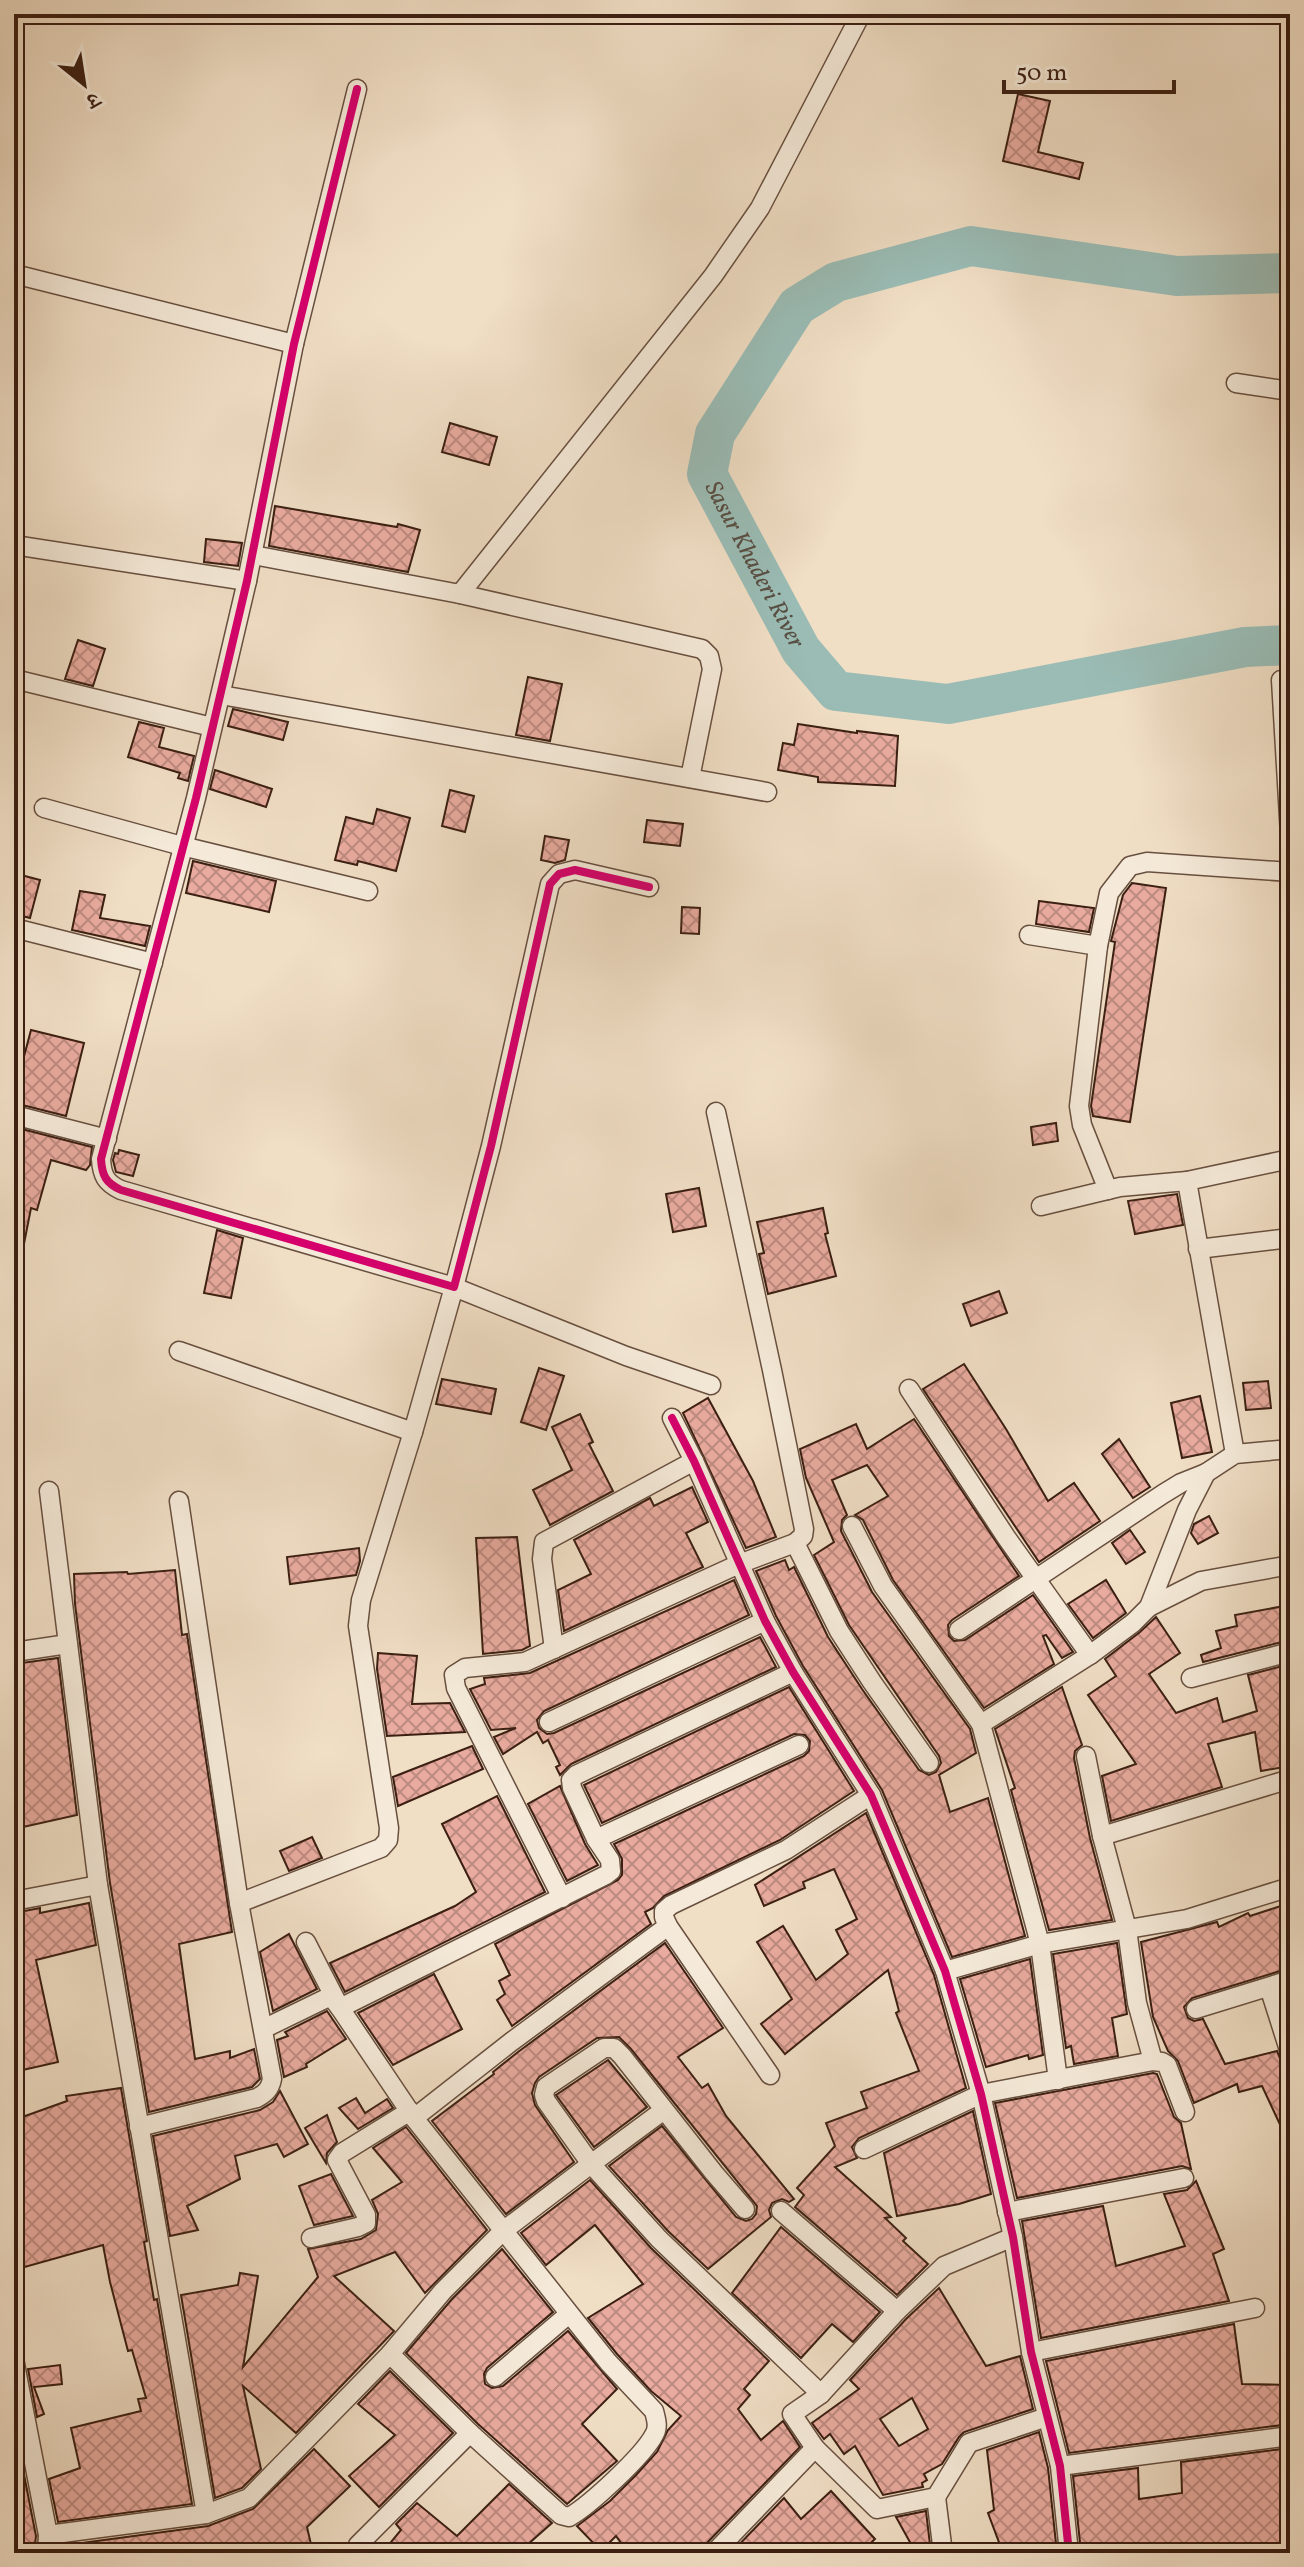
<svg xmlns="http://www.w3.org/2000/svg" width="1304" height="2567" viewBox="0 0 1304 2567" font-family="Vollkorn,'Noto Serif Devanagari',serif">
<defs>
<pattern id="building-cross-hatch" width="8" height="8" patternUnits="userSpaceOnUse" patternTransform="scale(2)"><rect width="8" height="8" fill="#e9ab9f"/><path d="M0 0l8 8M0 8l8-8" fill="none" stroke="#be8b80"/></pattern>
</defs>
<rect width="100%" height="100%" fill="#f0dec5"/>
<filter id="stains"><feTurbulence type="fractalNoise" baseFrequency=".0025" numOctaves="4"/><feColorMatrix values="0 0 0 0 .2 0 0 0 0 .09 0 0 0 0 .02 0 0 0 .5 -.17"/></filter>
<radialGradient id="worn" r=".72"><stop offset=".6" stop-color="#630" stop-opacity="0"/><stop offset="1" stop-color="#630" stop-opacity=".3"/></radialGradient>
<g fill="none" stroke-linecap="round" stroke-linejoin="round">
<path stroke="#9abcb5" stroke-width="40" id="s1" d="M1290 273 1177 276 971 246 836 282 797 306 715 434 707 474 801 650 836 691 948 704 1245 647 1290 645"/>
</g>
<g fill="url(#building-cross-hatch)" stroke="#3b1f12" stroke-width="2" fill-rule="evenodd">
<path d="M1018 94 1050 101 1038 152 1083 163 1079 179 1003 161Z"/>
<path d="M450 423 497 437 489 465 442 452Z"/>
<path d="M275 506 397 527 398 524 420 530 408 572 269 546Z"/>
<path d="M206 539 242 543 238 566 204 562Z"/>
<path d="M78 640 105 649 93 686 65 679Z"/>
<path d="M528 677 562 684 550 741 516 735Z"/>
<path d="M233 709 288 722 283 740 228 726Z"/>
<path d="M139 722 164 728 159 747 194 756 188 781 178 778 180 773 128 757Z"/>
<path d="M798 724 857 733V731L898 736 895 786 818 782V777L778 770 783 743 794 745Z"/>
<path d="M215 770 272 789 266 807 210 789Z"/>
<path d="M450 790 474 796 465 832 442 826Z"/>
<path d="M377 809 410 818 396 871 358 861 357 865 335 860 346 817 373 824Z"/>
<path d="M647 820 683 824 680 846 644 842Z"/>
<path d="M545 836 569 840 565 860 555 863 541 860Z"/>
<path d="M193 861 276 881 269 912 186 893Z"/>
<path d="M21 875 40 880 30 918 14 914V901Z"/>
<path d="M1132 883 1166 888 1130 1122 1093 1116 1091 1106 1115 942 1111 941 1123 895Z"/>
<path d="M80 891 105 895 100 918 150 926 145 946 72 930Z"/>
<path d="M1039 901 1094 908 1089 932 1036 924Z"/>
<path d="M682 907 700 908 699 934 681 933Z"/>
<path d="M31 1030 84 1043 66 1116 14 1103V1062L22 1064Z"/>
<path d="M1056 1123 1058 1141 1033 1145 1031 1127Z"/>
<path d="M14 1127 92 1147 90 1165 86 1170 51 1160 37 1210 31 1208 23 1249 14 1248Z"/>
<path d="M119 1150 139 1155 133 1176 116 1172 113 1160 115 1153 118 1154Z"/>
<path d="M699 1188 706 1226 673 1232 666 1194Z"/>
<path d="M1177 1194 1183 1225 1135 1234 1128 1201Z"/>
<path d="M823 1208 828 1233 825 1234 836 1276 768 1294 759 1254 764 1253 757 1222Z"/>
<path d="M217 1230 243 1238 231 1298 204 1293Z"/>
<path d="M999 1291 1007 1313 971 1326 963 1304Z"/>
<path d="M964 1364 1006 1429 1048 1501 1074 1483 1100 1521 1039 1562 923 1389Z"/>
<path d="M539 1368 564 1376 546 1430 521 1422Z"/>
<path d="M442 1379 496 1389 491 1414 436 1404Z"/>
<path d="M1268 1381 1271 1408 1246 1410 1243 1383Z"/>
<path d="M1200 1396 1212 1452 1182 1458 1171 1403Z"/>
<path d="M708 1398 753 1481 776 1537 746 1548 683 1413Z"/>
<path d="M580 1414 593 1442 589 1444 613 1491 550 1525 533 1490 572 1470 552 1427Z"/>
<path d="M914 1419 1019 1576 952 1620 948 1625 949 1636 954 1641 965 1640 1033 1595 1073 1652 1062 1658 1046 1635 1043 1636 1054 1664 984 1708 893 1580 863 1520 855 1515 888 1496 867 1465 832 1480 847 1515 842 1520 841 1531 872 1592 970 1729 976 1753 939 1775 950 1812 988 1798 1025 1936 952 1957 882 1790 803 1666 776 1616 756 1571 785 1560 789 1570 794 1567 828 1637 862 1689 919 1770 929 1775 936 1772 941 1763 939 1756 849 1625 814 1555 834 1542 806 1478 800 1449 856 1424 867 1449Z"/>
<path d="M1119 1439 1150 1487 1133 1498 1102 1454Z"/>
<path d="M692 1487 708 1522 686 1533 703 1567 564 1631 558 1590 591 1574 574 1540 650 1498 654 1506Z"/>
<path d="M1209 1516 1218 1533 1198 1544 1191 1533 1194 1524Z"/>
<path d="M1130 1530 1145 1552 1126 1564 1112 1543Z"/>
<path d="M517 1537 530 1646 522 1650 483 1654 476 1538Z"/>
<path d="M359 1548 360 1561 356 1575 290 1584 287 1557Z"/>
<path d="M175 1570 182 1635 187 1634 232 1932 179 1944 195 2059 230 2051V2058L254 2049 260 2079 252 2087 149 2112 110 1883 75 1604 74 1574 127 1572 128 1574Z"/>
<path d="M734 1580 749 1615 544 1711 537 1720 539 1728 547 1734 554 1733 760 1637 776 1667 571 1764 560 1775 556 1767 560 1765 548 1740 543 1743 537 1732 503 1754 494 1737 516 1728 491 1730 470 1689 485 1684 484 1678 530 1673Z"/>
<path d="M1106 1580 1126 1613 1093 1638 1068 1604Z"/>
<path d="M1290 1605V1640L1203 1662 1201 1655 1221 1648 1216 1631 1237 1626 1235 1615Z"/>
<path d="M1156 1617 1180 1653 1149 1674 1176 1713 1217 1698 1223 1722 1257 1711 1248 1675 1290 1664V1766L1261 1771 1255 1732 1208 1744 1222 1787 1111 1821 1102 1776 1136 1764 1088 1695 1116 1676 1105 1659 1140 1632Z"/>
<path d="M378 1653 417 1656 412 1704 450 1703 465 1732 387 1736 377 1669Z"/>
<path d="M58 1658 77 1815 14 1829V1664Z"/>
<path d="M789 1687 854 1791 780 1840 664 1896 653 1908 645 1912 651 1924 512 2026 497 2000 505 1994 499 1981 510 1975 495 1944 618 1880 622 1875V1859L614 1844 804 1756 809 1751 810 1741 805 1735 794 1734 602 1823 584 1785Z"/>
<path d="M1062 1687 1082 1745 1075 1751 1074 1758 1090 1838 1112 1920 1049 1930 1011 1790 1015 1788 995 1729Z"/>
<path d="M472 1746 483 1769 398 1806 393 1777Z"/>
<path d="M560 1786 585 1844 598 1865 567 1881 528 1804Z"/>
<path d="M497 1796 545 1892 345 1992 330 1963 455 1906 476 1892 442 1824Z"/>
<path d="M866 1813 934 1975 966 2088 859 2138 852 2147 857 2158 835 2167 891 2217 885 2218 906 2238 903 2241 928 2264 897 2295 795 2207 804 2195 797 2188 835 2146 826 2123 867 2108 861 2092 919 2071 896 2013 899 2011 888 1970 785 2054 761 2024 792 1999 757 1942 783 1926 816 1980 848 1954 836 1930 857 1919 834 1869 803 1882 805 1888 764 1906 755 1885Z"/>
<path d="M312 1837 322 1858 289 1871 280 1851Z"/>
<path d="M89 1903 96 1945 36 1960 58 2062 14 2072V1913L40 1908V1913Z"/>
<path d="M1290 1903V1968L1192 1998 1184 2007 1188 2018 1194 2021 1203 2019 1225 2064 1277 2051 1281 2061 1290 2065V2146L1262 2086 1239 2092 1237 2084 1194 2103 1178 2061 1168 2051 1153 2017 1141 1942 1217 1922 1219 1927 1248 1913 1250 1916Z"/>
<path d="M289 1934 317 1989 273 2011 260 1952Z"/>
<path d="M665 1943 723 2028 678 2057 702 2088 708 2084 726 2116 794 2199 789 2202 782 2199 772 2203 769 2210 771 2217 708 2269 668 2231 609 2166 662 2126 736 2217 746 2221 752 2219 756 2214 757 2206 631 2049 619 2037 597 2038 539 2077 535 2083 532 2093 535 2105 574 2162 506 2214 432 2121 494 2074 493 2072 518 2052Z"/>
<path d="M1117 1943 1127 2014 1112 2018 1118 2056 1074 2064 1071 2046 1066 2048 1053 1954Z"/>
<path d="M1030 1959 1043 2055 1029 2059 1028 2055 986 2067 960 1979Z"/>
<path d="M434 1974 462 2029 393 2065 358 2013Z"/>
<path d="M327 2011 346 2039 306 2064 307 2067 284 2077 277 2040 288 2036 285 2032Z"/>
<path d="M608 2060 647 2107 594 2147 556 2095Z"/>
<path d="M1153 2073 1157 2074 1174 2117 1181 2123 1191 2169 1182 2166 1017 2198 995 2103Z"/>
<path d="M121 2088 147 2241 144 2242 154 2300 157 2299 192 2504 58 2522 49 2479 80 2468 71 2428 141 2411 138 2399 146 2398 132 2350 128 2351 110 2282 103 2245 14 2270V2120L67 2101 66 2096Z"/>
<path d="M280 2091 308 2144 284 2157 277 2144 235 2156 240 2179 187 2206 198 2230 170 2236 153 2136 260 2110 273 2102Z"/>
<path d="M356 2098 365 2113 387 2099 393 2108 358 2129 339 2108Z"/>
<path d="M973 2111 991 2194 959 2204 897 2216 884 2153Z"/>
<path d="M327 2115 337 2142 327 2153 326 2163 305 2128Z"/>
<path d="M406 2127 487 2230 425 2293 395 2252 334 2276 394 2331 296 2433 243 2386 261 2469 242 2488 215 2498 181 2295 238 2285 240 2273 258 2276 243 2367 318 2277 308 2249 361 2239 376 2230 378 2214 372 2200 402 2182 373 2148Z"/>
<path d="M331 2174 353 2216 314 2225 299 2186Z"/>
<path d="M590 2180 651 2248 769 2361 744 2389 750 2395 738 2409 761 2440 783 2421 800 2447 705 2545 702 2553H628L616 2536 601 2551 577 2526 610 2501 636 2475 657 2452 668 2430 681 2416 651 2391 617 2354 588 2318 643 2284 595 2225 546 2265 521 2233Z"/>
<path d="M1196 2181 1224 2249 1213 2254 1229 2301 1041 2338 1022 2221 1103 2206 1116 2266 1185 2246 1164 2194 1187 2190Z"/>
<path d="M781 2227 880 2312 853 2342 832 2324 801 2358 732 2293Z"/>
<path d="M502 2249 553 2312 487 2368 484 2374 485 2384 492 2388 503 2386 568 2331 617 2389 582 2424 617 2461 567 2504 478 2424 406 2353 452 2299Z"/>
<path d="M939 2288 986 2366 1020 2356 1033 2409 964 2432 959 2437 942 2464 924 2474 927 2480 922 2483 923 2487 883 2495 855 2446 844 2454 830 2434 824 2439 812 2423 859 2389 850 2380 906 2319ZM912 2398 928 2429 899 2446 880 2419Z"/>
<path d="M1234 2324 1242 2384 1290 2385V2424L1069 2453 1046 2361Z"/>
<path d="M60 2365 62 2384 34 2387 44 2414 37 2417 28 2369Z"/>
<path d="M390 2371 453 2433 379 2507 349 2476 395 2435 358 2404Z"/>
<path d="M1039 2432 1048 2468 1057 2553H1003L988 2513 994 2510 987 2450Z"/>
<path d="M1290 2448V2553H1254V2545L1232 2553 1081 2552 1073 2476 1138 2468 1139 2499 1182 2493 1181 2462Z"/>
<path d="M19 2449 36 2536 35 2545 19 2548 14 2523V2450Z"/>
<path d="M314 2449 350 2486 307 2527 313 2553H283L280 2548 266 2553H68L67 2545 208 2526 253 2509Z"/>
<path d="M509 2484 552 2523 518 2553H382L401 2530 396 2524 417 2503 457 2536Z"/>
<path d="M831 2491 875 2539 860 2553H731L784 2498 801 2519Z"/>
<path d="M926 2511 931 2553H916L896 2517Z"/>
</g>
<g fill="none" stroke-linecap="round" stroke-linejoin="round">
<defs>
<g id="street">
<path d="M357 89 294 344 247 581 196 798 101 1159C102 1176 106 1183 121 1190L454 1287 491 1146 550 884 559 874 575 870 649 887"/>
<path d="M14 274 294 344"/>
<path d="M1236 383 1290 391"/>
<path d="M14 545 247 581"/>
<path d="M253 555 460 594 702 649 709 656 712 669 690 778"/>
<path d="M460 594 713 276 760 208 861 14"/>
<path d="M14 679 212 727"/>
<path d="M1281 680 1290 835"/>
<path d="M221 695 767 792"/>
<path d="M44 808 182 846 368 891"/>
<path d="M14 928 153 963"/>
<path d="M1029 935 1098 946"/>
<path d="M14 1115 107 1139"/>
<path d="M1108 1190 1082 1125 1079 1106 1098 946 1109 893 1130 866 1147 862 1290 872"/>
<path d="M1041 1206 1120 1187 1187 1181"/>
<path d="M1198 1249 1290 1238"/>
<path d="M179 1351 413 1432"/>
<path d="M909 1389 1006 1537 1090 1655"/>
<path d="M672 1418 694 1461 765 1621 793 1672 871 1795 945 1971 981 2094 1013 2237 1031 2352 1060 2466 1069 2553"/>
<path d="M1235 1454 1187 1181 1290 1159"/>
<path d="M49 1491 98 1885 206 2514"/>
<path d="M852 1526 883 1586 981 1724"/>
<path d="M795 1543 839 1631 872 1682 929 1763"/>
<path d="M1149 1607 1201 1581 1290 1565"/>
<path d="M959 1630 1163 1494 1181 1483 1206 1473"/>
<path d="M554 1649 542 1559 544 1542 694 1461"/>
<path d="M14 1652 68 1644"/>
<path d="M1191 1678 1290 1652"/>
<path d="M549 1722 765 1621"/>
<path d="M1086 1756 1102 1836"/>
<path d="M596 1839 799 1745"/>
<path d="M562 1898 456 1688 454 1675 465 1668 525 1662 739 1564 795 1543 803 1536 804 1529 772 1370 716 1112"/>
<path d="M14 1901 98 1885"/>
<path d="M239 1903 381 1848 388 1840 389 1828 358 1626 361 1600 413 1432 454 1287 626 1356 711 1385"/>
<path d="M306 1942 340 2008 414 2118 608 2362 654 2411C656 2419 659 2427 654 2435 643 2456 589 2506 569 2517L561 2515 470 2433"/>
<path d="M945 1971 1040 1944 1187 1919 1290 1887"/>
<path d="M1269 1987 1290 2053"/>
<path d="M1196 2009 1290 1980"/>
<path d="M263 2029 331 1996 340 2008 606 1875 611 1871 610 1860 596 1839 572 1788 571 1780 576 1775 793 1672"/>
<path d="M1153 2061 1162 2062 1167 2065 1185 2112"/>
<path d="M770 2075 668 1926 664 1917V1911L671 1905 786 1850 871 1795"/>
<path d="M1058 2080 1040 1944 981 1724 1090 1655 1133 1623 1149 1607 1187 1510 1206 1473 1235 1454 1290 1449"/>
<path d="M664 2110 591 2164 546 2101 544 2095 546 2087 604 2048H614L622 2056 714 2173 745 2209"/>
<path d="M414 2118 511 2042 668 1926"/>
<path d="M139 2127 257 2098C266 2093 270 2089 272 2079L239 1903 179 1501"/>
<path d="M864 2149 981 2094 1153 2061 1137 2003 1127 1929 1102 1836 1290 1779"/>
<path d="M781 2211 897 2311"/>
<path d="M1007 2212 1184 2178"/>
<path d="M311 2238 358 2227 366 2223V2215L337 2160 342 2153 410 2111"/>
<path d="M1031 2352 1255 2308"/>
<path d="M14 2359 48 2535 47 2553"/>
<path d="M495 2377 569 2314"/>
<path d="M1060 2466 1290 2436"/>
<path d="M936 2497 969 2443 1047 2417"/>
<path d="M48 2535 206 2514 249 2498 390 2354 443 2291 503 2231 591 2164 659 2239 821 2394"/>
<path d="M355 2553 358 2545 470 2433 390 2354"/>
<path d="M714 2553 815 2448"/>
<path d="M943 2553 936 2497 877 2509 815 2448 792 2414 821 2394 897 2311 944 2266 1013 2237"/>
</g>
</defs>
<use href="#street" stroke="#684f3f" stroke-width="21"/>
<use href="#street" stroke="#f5ead9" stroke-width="18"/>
<defs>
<g id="cycleway">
<path d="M357 89 294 344 247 581 196 798 101 1159C102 1176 106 1183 121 1190L454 1287 491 1146 550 884 559 874 575 870 649 887"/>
<path d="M672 1418 694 1461 765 1621 793 1672 871 1795 945 1971 981 2094 1013 2237 1031 2352 1060 2466 1069 2553"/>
</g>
</defs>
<use href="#cycleway" stroke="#f5ead9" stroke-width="13"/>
<use href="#cycleway" stroke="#d6006c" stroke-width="8"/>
</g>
<g text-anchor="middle" stroke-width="8" stroke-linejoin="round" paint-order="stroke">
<g font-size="24" font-style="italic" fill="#584e43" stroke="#f5ead9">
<text dy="8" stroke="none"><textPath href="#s1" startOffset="802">Sasur Khaderi River</textPath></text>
</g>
</g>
<rect width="1304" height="2567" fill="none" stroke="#f0dec5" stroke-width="48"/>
<rect x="16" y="16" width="1272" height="2535" fill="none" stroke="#3b1f12" stroke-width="4"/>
<rect x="24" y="24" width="1256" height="2519" fill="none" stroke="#3b1f12" stroke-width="2"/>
<g transform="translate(84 84) rotate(150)" stroke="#f5ead9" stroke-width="6" paint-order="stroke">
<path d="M0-6L14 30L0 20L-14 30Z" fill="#3b1f12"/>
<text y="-12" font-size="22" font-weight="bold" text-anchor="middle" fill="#3b1f12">उ</text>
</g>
<path d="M1004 80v12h170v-12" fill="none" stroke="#3b1f12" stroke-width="4"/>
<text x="1016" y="80" font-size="24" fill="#3b1f12" stroke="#f5ead9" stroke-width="6" paint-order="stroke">50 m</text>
<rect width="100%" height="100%" filter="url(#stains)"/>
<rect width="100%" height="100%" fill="url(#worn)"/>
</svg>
